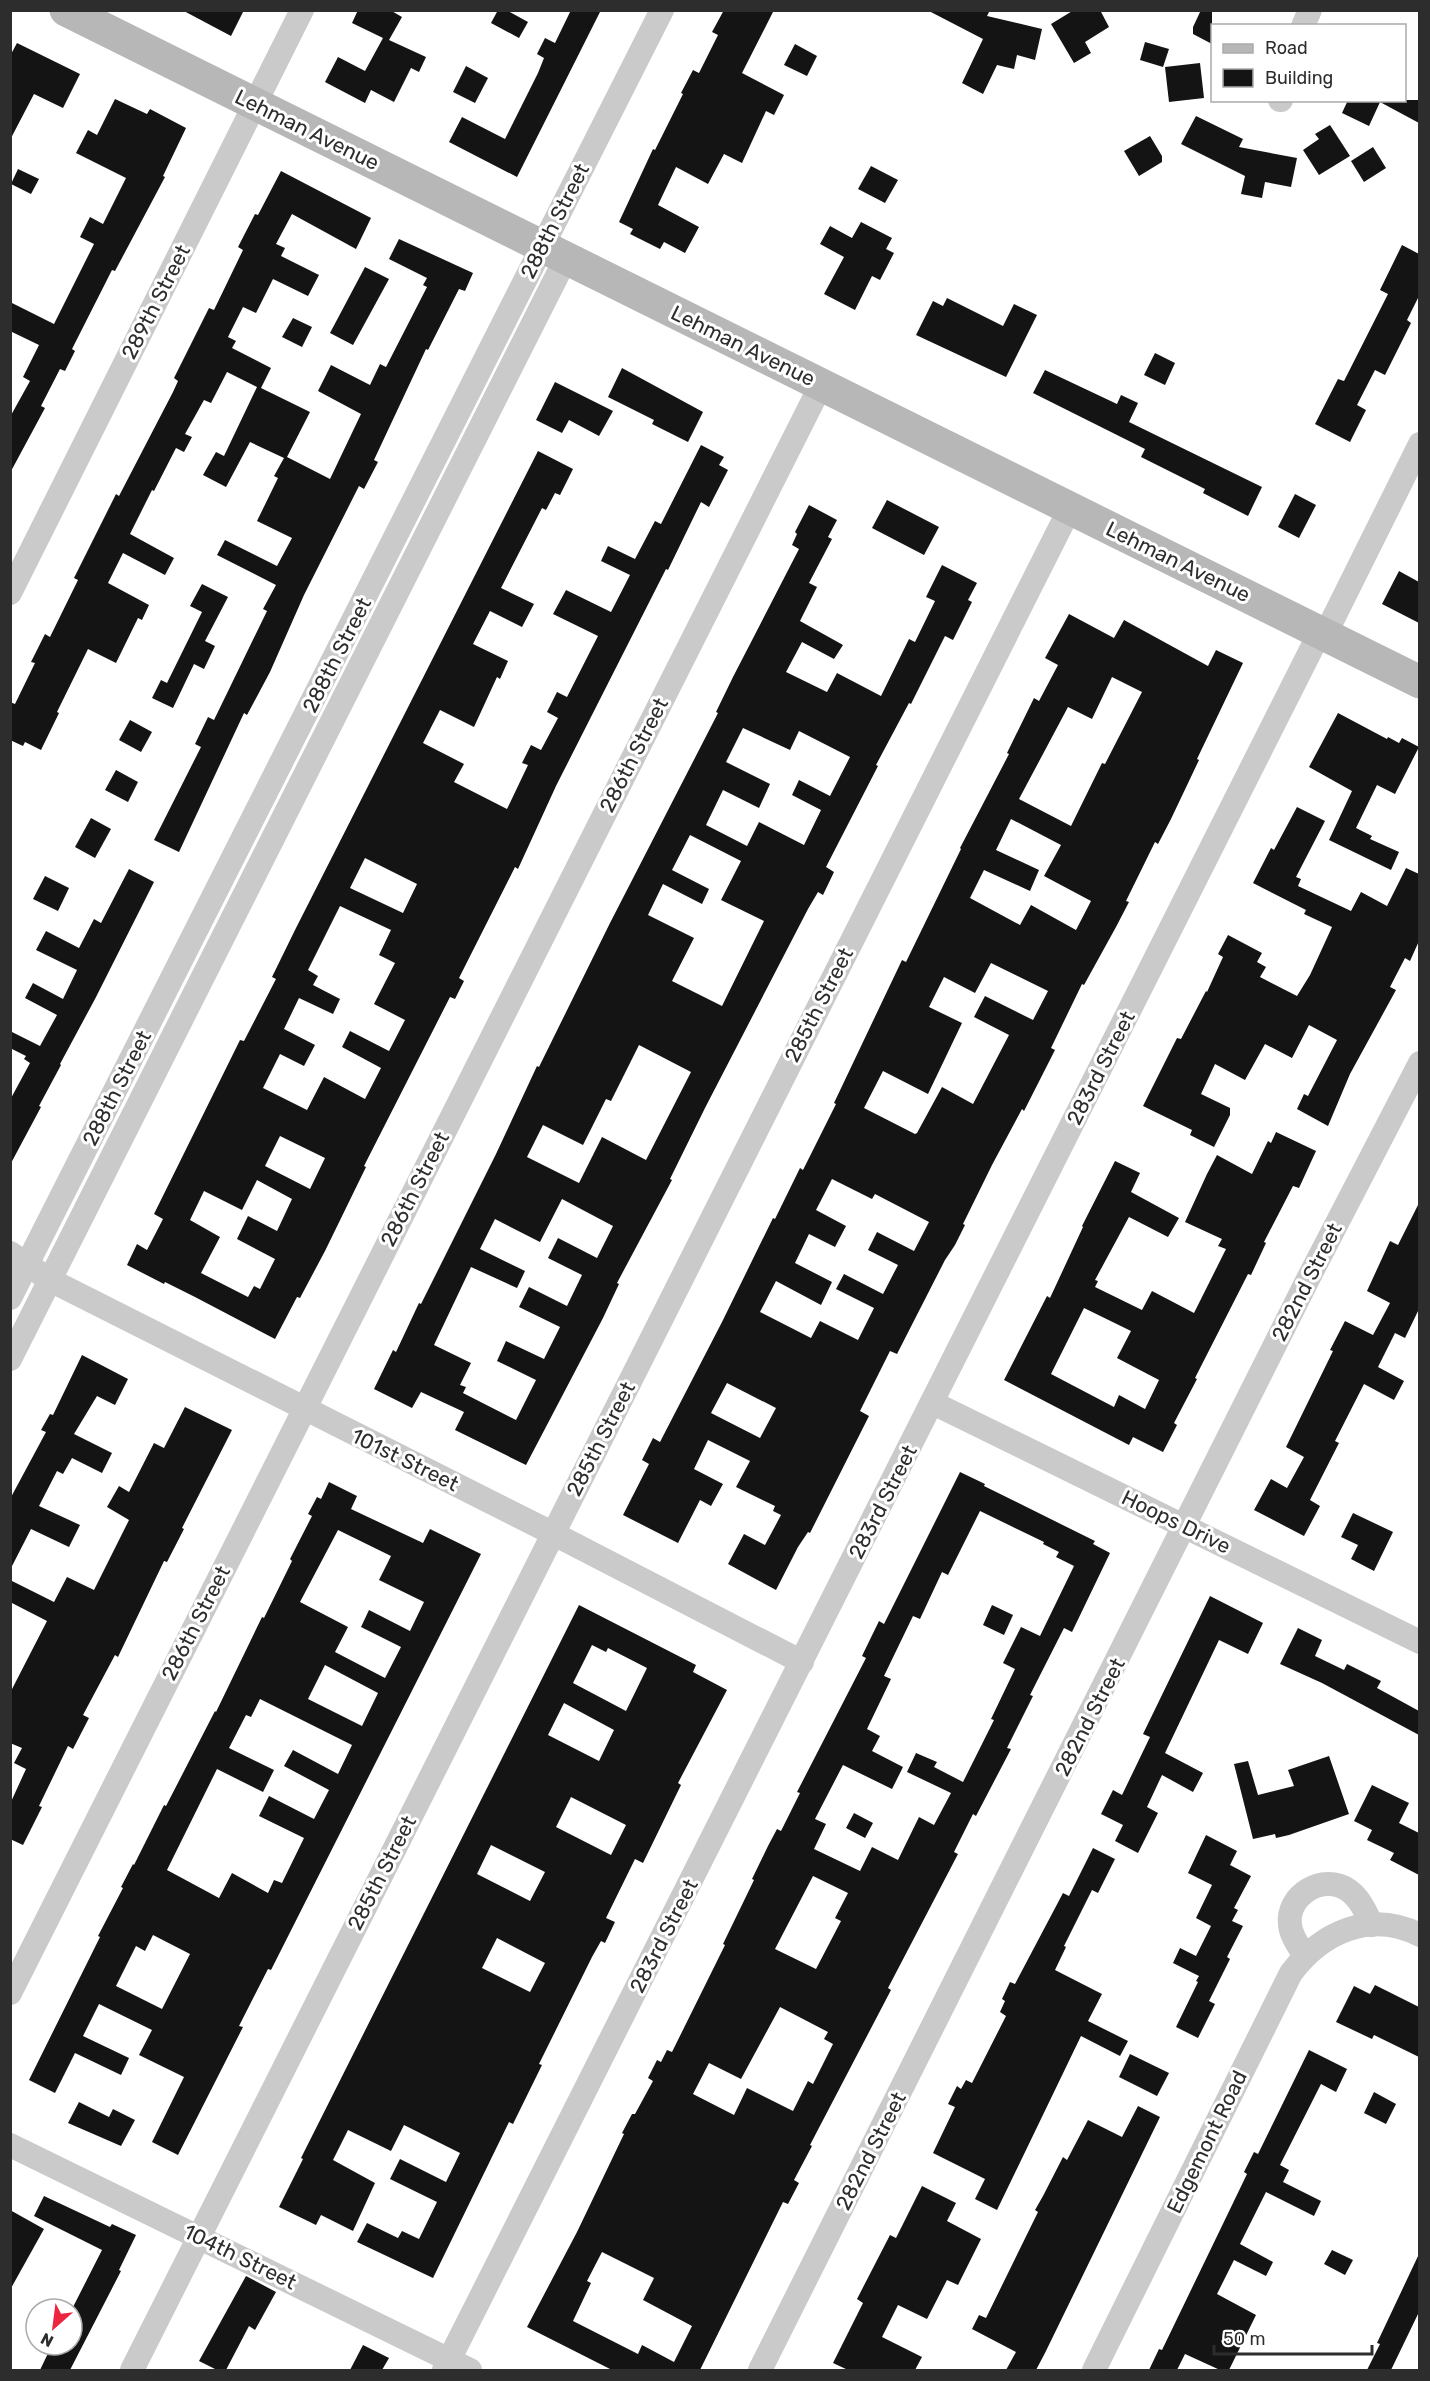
<svg xmlns="http://www.w3.org/2000/svg" width="1430" height="2381" viewBox="0 0 1430 2381" font-family="Rubik,sans-serif">
<rect width="100%" height="100%" fill="#fff"/>
<g fill="#141414" fill-rule="evenodd">
<path d="M182 10H244L231 36Z"/>
<path d="M358 10H390L402 17 389 40 426 57 419 72 411 68 394 102 371 90 365 103 325 82 338 57 365 71 383 38 352 23Z"/>
<path d="M498 10H506L528 22 519 38 491 23Z"/>
<path d="M571 10H601L517 177 449 142 462 117 505 139 538 73 544 58 537 54 545 38 555 43Z"/>
<path d="M724 10H774L742 73 784 95 774 115 766 111 742 163 724 154 708 184 676 167 658 205 699 227 685 253 664 242 660 249 630 234 633 229 619 222 653 149 655 150 683 94 681 93 693 70 699 73 718 35 712 32Z"/>
<path d="M927 10H990L987 16 1042 29 1035 60 1017 55 1014 69 997 65 983 94 962 83 983 39Z"/>
<path d="M1074 10H1100L1109 27 1085 42 1091 53 1074 63 1051 24Z"/>
<path d="M1201 10H1212V44L1193 34V27Z"/>
<path d="M1145 42 1169 49 1163 67 1140 60Z"/>
<path d="M17 43 80 74 63 108 34 94 10 140V56Z"/>
<path d="M795 44 817 56 807 76 784 65Z"/>
<path d="M1200 63 1204 98 1169 102 1165 67Z"/>
<path d="M466 66 488 78 475 103 453 92Z"/>
<path d="M115 99 147 114 150 109 186 128 163 176 165 177 115 271 112 270 72 349 75 351 65 371 60 369 41 406 45 408 10 473V417L30 381 23 377 39 345 10 331V302L54 324 94 244 80 237 90 217 103 224 126 178 76 153 88 130 97 135Z"/>
<path d="M1348 100H1419V123L1380 102 1369 126 1342 113Z"/>
<path d="M1196 116 1243 139 1239 147 1297 158 1291 187 1265 182 1262 198 1241 194 1245 176 1181 144Z"/>
<path d="M1330 125 1350 156 1319 175 1303 150 1319 139 1315 134Z"/>
<path d="M1150 136 1162 156V162L1139 176 1124 151Z"/>
<path d="M1373 147 1386 168 1364 182 1351 161Z"/>
<path d="M871 166 898 180 885 203 858 189Z"/>
<path d="M18 169 39 179 31 194 11 184Z"/>
<path d="M281 171 371 218 356 249 292 214 276 244 285 248 281 256 319 275 308 296 273 279 256 313 243 307 228 337 236 341 232 348 271 368 261 388 310 412 287 457 330 479 361 414 318 391 331 365 370 385 380 364 386 367 427 287 423 285 427 278 389 259 399 239 473 273 465 291 459 289 428 350 426 349 374 460 378 462 364 489 359 486 304 595 270 672 247 715 244 713 179 852 154 840 201 747 195 744 208 717 214 720 267 611 263 609 276 585 217 555 225 540 277 566 292 538 257 521 278 478 274 476 284 458 250 442 226 487 203 475 216 452 224 456 257 387 227 372 211 403 204 400 185 434 192 437 184 452 176 448 154 491 152 490 130 534 174 558 165 575 123 553 108 583 149 605 142 620 138 618 116 663 88 649 57 712 59 713 41 750 25 742 23 746 10 740V702L15 704 35 663 31 662 45 634 50 637 78 580 74 578 116 494 119 496 173 392 178 381 174 378 209 308 214 310 243 250 238 247 255 214 258 215Z"/>
<path d="M861 222 892 238 886 249 894 253 880 280 872 276 855 310 824 294 844 257 820 244 830 226 852 238Z"/>
<path d="M1402 245 1419 254V296L1407 320 1411 323 1385 375 1375 370 1357 405 1366 410 1350 442 1315 424 1338 379 1344 381 1388 294 1380 290Z"/>
<path d="M365 267 389 279 353 345 330 333Z"/>
<path d="M947 298 1003 326 1014 304 1037 315 1006 377 916 335 933 301 943 306Z"/>
<path d="M293 318 312 327 302 347 282 337Z"/>
<path d="M1155 353 1175 363 1165 385 1144 375Z"/>
<path d="M622 368 703 412 688 442 652 424 654 420 608 397Z"/>
<path d="M1045 370 1117 404 1121 395 1138 403 1129 422 1262 487 1248 516 1203 493 1205 489 1141 457 1145 449 1033 393Z"/>
<path d="M555 382 613 411 599 436 569 420 562 433 536 420Z"/>
<path d="M701 445 724 457 719 465 728 470 709 507 701 502 668 570 666 569 556 786 518 869 515 867 459 978 464 981 455 999 450 997 364 1166 366 1167 325 1251 300 1298 297 1297 275 1339 195 1297 165 1282 164 1284 127 1265 137 1244 147 1250 163 1219 154 1214 240 1040 244 1041 276 979 272 977 295 930 538 451 573 469 560 495 555 493 546 510 542 508 501 588 534 604 522 627 490 611 473 644 508 661 500 679 497 677 474 727 440 710 423 743 464 764 454 782 507 809 528 765 522 763 531 745 541 750 558 718 547 712 557 692 567 697 598 636 553 614 566 590 611 612 630 575 601 561 608 546 635 559 655 521 661 524ZM365 858 417 884 403 913 350 888ZM340 906 391 930 379 955 395 963 374 1004 405 1020 389 1051 350 1031 342 1047 381 1068 365 1099 324 1077 307 1110 263 1088 280 1054 304 1066 315 1045 284 1029 299 998 333 1014 340 999 313 985 318 976 308 970ZM280 1136 325 1158 310 1189 265 1166ZM257 1180 292 1199 277 1231 248 1216 237 1239 275 1259 260 1289 254 1286 248 1297 201 1273 220 1237 190 1220 204 1191 242 1210Z"/>
<path d="M1295 494 1316 505 1299 538 1278 527Z"/>
<path d="M887 500 939 527 924 555 872 528Z"/>
<path d="M809 505 837 520 828 537 832 539 809 583 817 587 800 621 843 645 834 659 802 642 786 672 827 692 837 673 881 696 909 639 915 642 935 601 926 597 942 565 977 583 968 600 972 602 953 640 945 636 911 704 909 703 876 765 878 766 826 867 834 872 823 895 818 892 808 909 705 1108 670 1179 672 1180 617 1283 619 1284 603 1318 526 1465 455 1430 464 1412 421 1392 412 1408 374 1389 393 1350 396 1352 419 1303 421 1304 496 1154 537 1066 539 1067 610 923 718 713 716 712 733 677 799 549 792 545 797 534 795 532ZM743 728 790 750 799 731 850 757 830 796 799 780 792 795 821 810 804 845 759 822 747 846 706 825 723 790 759 808 770 784 726 762ZM690 835 741 861 721 900 764 921 722 1006 672 981 694 938 648 915 663 884 702 904 709 889 672 870ZM639 1045 691 1072 646 1160 602 1137 579 1183 527 1157 543 1125 583 1145 606 1099 611 1101ZM562 1199 613 1226 597 1258 558 1238 548 1258 582 1275 567 1306 529 1287 519 1307 560 1327 544 1359 506 1341 497 1361 536 1380 516 1420 463 1393 466 1387 460 1385 471 1363 434 1345 471 1267 517 1288 525 1271 480 1249 495 1219 540 1242Z"/>
<path d="M1399 571 1419 582V623L1382 604Z"/>
<path d="M202 584 228 597 205 641 215 646 204 669 194 664 173 708 152 698 161 680 167 683 202 612 190 606Z"/>
<path d="M1069 614 1114 638 1124 620 1208 666 1216 650 1243 663 1197 759 1199 760 1171 819 1158 844 1155 842 1126 901 1129 902 1116 927 1084 985 1082 984 1051 1048 1055 1050 1024 1111 1022 1109 992 1165 963 1224 965 1225 955 1245 945 1260 897 1354 890 1351 860 1411 869 1416 810 1533 808 1532 798 1547 776 1590 728 1564 744 1534 765 1545 781 1515 773 1511 775 1506 736 1487 750 1461 708 1440 694 1469 723 1484 711 1506 700 1500 678 1543 623 1515 649 1464 642 1460 653 1438 660 1442 722 1322 773 1218 775 1219 800 1168 803 1170 836 1104 834 1103 882 1002 902 960 906 962 961 849 960 848 1009 754 1007 753 1034 698 1039 701 1058 665 1045 658ZM1112 677 1142 692 1105 764 1102 763 1071 826 1019 799 1068 707 1092 719ZM1011 819 1061 845 1044 876 1091 901 1076 930 1031 905 1020 925 970 898 984 870 1030 891 1039 870 996 850ZM991 963 1048 991 1033 1020 985 996 974 1017 1009 1035 973 1104 942 1087 917 1133 915 1134 864 1108 883 1071 928 1094 962 1023 929 1007 944 977 975 993ZM832 1179 872 1199 875 1194 929 1222 914 1251 877 1232 868 1250 898 1265 883 1294 844 1274 836 1289 874 1308 858 1340 820 1321 811 1338 760 1312 776 1281 821 1305 832 1282 795 1263 809 1234 835 1247 846 1226 816 1210ZM727 1383 776 1408 760 1438 711 1413Z"/>
<path d="M1338 713 1387 739 1388 737 1399 743 1402 738 1419 747 1395 794 1377 785 1356 828 1372 836 1370 839 1399 852 1391 870 1329 840 1352 791 1309 767Z"/>
<path d="M130 720 152 732 141 752 119 740Z"/>
<path d="M116 770 138 782 128 802 105 790Z"/>
<path d="M1297 807 1325 821 1296 877 1301 879 1298 886 1351 911 1361 892 1387 906 1406 868 1419 874V941L1410 961 1405 958 1390 987 1396 990 1350 1074 1328 1126 1297 1109 1304 1094 1308 1096 1337 1040 1309 1025 1292 1058 1265 1044 1245 1080 1215 1064 1201 1094 1230 1108V1115L1214 1147 1190 1135 1192 1130 1143 1106 1177 1038 1181 1039 1206 991 1207 992 1223 957 1218 954 1228 935 1262 953 1257 962 1266 967 1260 977 1297 996 1310 975 1332 927 1304 914 1306 910 1253 883 1271 848 1274 850Z"/>
<path d="M91 818 111 829 95 858 75 847Z"/>
<path d="M129 869 154 882 95 999 60 1064 61 1065 39 1106 41 1107 10 1165V1100L30 1063 24 1059 26 1056 10 1048V1031L40 1046 57 1015 25 998 33 983 63 999 77 970 36 950 46 931 79 948 94 919 101 923Z"/>
<path d="M45 876 69 888 58 911 33 899Z"/>
<path d="M1276 1132 1316 1151 1299 1188 1293 1186 1264 1242 1266 1243 1251 1275 1248 1274 1195 1378 1197 1379 1174 1423 1177 1425 1163 1452 1133 1437 1129 1445 1004 1380 1047 1296 1050 1298 1083 1227 1082 1226 1115 1161 1140 1173 1131 1192 1179 1218 1168 1237 1129 1217 1095 1280 1098 1281 1095 1287 1142 1310 1152 1291 1194 1313 1226 1249 1218 1246 1222 1239 1185 1222 1207 1174 1217 1155 1252 1174 1268 1141 1271 1143ZM1084 1308 1131 1331 1117 1358 1159 1380 1145 1409 1119 1395 1114 1407 1051 1374Z"/>
<path d="M1419 1203V1309L1405 1338 1395 1333 1378 1367 1404 1381 1394 1400 1364 1384 1335 1441 1339 1443 1310 1500 1320 1506 1304 1536 1254 1510 1271 1479 1287 1488 1304 1457 1286 1447 1333 1351 1330 1350 1345 1321 1373 1335 1390 1303 1367 1291 1390 1241 1398 1245Z"/>
<path d="M82 1355 128 1379 115 1405 97 1396 74 1434 112 1453 102 1473 72 1458 63 1474 57 1471 39 1506 80 1525 69 1547 31 1529 10 1570V1499L46 1432 41 1430 50 1414 53 1415Z"/>
<path d="M185 1407 232 1430 182 1528 184 1529 167 1562 164 1561 118 1657 115 1655 83 1715 89 1718 73 1749 68 1746 39 1806 42 1807 23 1845 10 1839V1804L26 1769 14 1763 22 1748 10 1743V1693L47 1621 10 1602V1580L54 1602 67 1577 94 1590 129 1520 107 1507 119 1486 129 1492 154 1443 164 1448Z"/>
<path d="M960 1472 985 1484 984 1486 1095 1541 1093 1544 1110 1553 1072 1632 1064 1628 1030 1695 1033 1696 1007 1748 1011 1749 976 1816 973 1814 954 1852 958 1854 888 1988 891 1990 810 2145 812 2146 794 2180 799 2183 788 2204 783 2202 700 2370H612L527 2327 577 2232 624 2134 622 2133 632 2114H635L653 2081 648 2078 657 2060 661 2062 667 2050 672 2052 725 1945 723 1944 754 1880 752 1879 768 1846 777 1829 781 1831 800 1793 797 1792 866 1658 862 1656 879 1621 884 1624ZM980 1511 1044 1542 1043 1544 1059 1552 1056 1557 1074 1566 1040 1636 1021 1627 1003 1663 1015 1669 991 1719 994 1720 963 1782 934 1767 937 1762 916 1753 907 1772 951 1793 934 1825 919 1817 898 1860 872 1847 860 1871 814 1849 826 1824 815 1819 843 1765 892 1789 903 1767 872 1751 880 1736 867 1729 891 1679 884 1676 913 1616 920 1619 942 1572 948 1575ZM813 1876 848 1893 835 1918 841 1921 816 1969 775 1949ZM780 2007 828 2032 824 2039 833 2044 813 2084 808 2081 793 2111 747 2088 734 2115 693 2094 709 2063 741 2079ZM602 2252 654 2278 643 2300 692 2326 674 2362 642 2345 638 2354 573 2321 591 2283 587 2281Z"/>
<path d="M329 1482 357 1496 351 1509 423 1543 430 1529 481 1554 271 1970 268 1969 239 2026 243 2027 178 2155 152 2142 184 2077 139 2055 152 2030 99 2004 83 2036 129 2058 121 2075 75 2053 55 2093 29 2080 100 1937 98 1936 123 1888 121 1887 133 1864 134 1865 164 1805 166 1806 215 1711 216 1712 262 1617 264 1618 292 1561 290 1559 312 1516 308 1514 317 1497 321 1499ZM338 1530 391 1556 379 1580 424 1602 410 1631 369 1610 361 1627 401 1647 385 1678 335 1652 348 1627 300 1602ZM325 1665 378 1693 362 1726 308 1699ZM260 1699 352 1745 338 1774 293 1750 284 1766 329 1790 314 1819 269 1796 259 1816 304 1838 282 1883 274 1880 268 1893 232 1873 219 1898 167 1870 217 1769 263 1792 274 1770 229 1748 246 1715 251 1717ZM153 1935 190 1954 162 2009 116 1986 136 1946 145 1951Z"/>
<path d="M1353 1513 1393 1532 1374 1571 1351 1559 1358 1545 1341 1537Z"/>
<path d="M1210 1596 1263 1623 1248 1654 1219 1640 1165 1753 1203 1773 1193 1792 1162 1775 1147 1807 1158 1813 1138 1853 1115 1841 1123 1825 1101 1814 1113 1790 1122 1795 1150 1737 1143 1734Z"/>
<path d="M579 1605 696 1665 693 1672 727 1690 678 1783 681 1785 643 1863 635 1859 606 1918 615 1922 605 1943 601 1941 592 1957 539 2064 542 2065 513 2124 509 2122 433 2278 357 2242 367 2223 398 2238 402 2231 419 2239 437 2202 390 2179 400 2159 446 2182 460 2153 404 2125 391 2151 348 2130 333 2160 375 2183 353 2231 321 2215 316 2225 279 2207 303 2159 301 2158ZM592 1645 606 1652 608 1648 647 1668 626 1711 573 1683ZM564 1703 614 1730 599 1761 548 1735ZM571 1797 626 1825 611 1855 556 1827ZM491 1845 545 1872 530 1901 477 1874ZM497 1938 545 1963 530 1992 482 1968Z"/>
<path d="M992 1605 1013 1615 1004 1635 983 1625Z"/>
<path d="M1298 1628 1322 1640 1315 1656 1344 1670 1347 1664 1381 1681 1377 1688 1419 1711V1735L1322 1683 1280 1664Z"/>
<path d="M1329 1756 1349 1814 1289 1835 1276 1838 1275 1834 1253 1839 1234 1764 1248 1761 1258 1795 1294 1786 1288 1770Z"/>
<path d="M1372 1785 1409 1803 1399 1823 1419 1833V1875L1390 1860 1394 1853 1367 1840 1372 1830 1354 1821Z"/>
<path d="M854 1813 873 1823 865 1838 846 1828Z"/>
<path d="M1206 1835 1237 1851 1230 1865 1251 1876 1234 1908 1238 1910 1232 1921 1243 1926 1227 1957 1230 1959 1209 2001 1215 2004 1198 2038 1176 2027 1198 1982 1196 1981 1199 1976 1173 1963 1180 1948 1196 1956 1211 1926 1196 1918 1212 1885 1188 1873Z"/>
<path d="M1093 1848 1115 1859 1098 1893 1092 1890 1064 1946 1066 1947 1055 1970 1102 1994 1088 2021 1128 2041 1120 2056 1081 2036 997 2210 975 2199 985 2179 933 2153 955 2107 948 2104 957 2086 961 2089 966 2080 972 2083 1006 2016 1000 2012 1005 2001 1002 1999 1010 1982 1015 1984 1063 1893 1069 1896Z"/>
<path d="M1375 1985 1419 2007V2057L1374 2035 1372 2039 1336 2022 1354 1986 1370 1994Z"/>
<path d="M1309 2050 1347 2069 1336 2092 1321 2084 1280 2165 1289 2170 1283 2182 1321 2201 1314 2216 1266 2192 1240 2244 1273 2262 1266 2276 1234 2260 1217 2294 1256 2315 1229 2370H1220L1185 2354 1177 2370H1149L1159 2349 1162 2350 1220 2230 1247 2174 1244 2172 1254 2152 1258 2154Z"/>
<path d="M1130 2054 1169 2073 1157 2096 1119 2077Z"/>
<path d="M1374 2092 1396 2104 1386 2124 1364 2113Z"/>
<path d="M79 2102 109 2117 113 2109 135 2120 121 2146 68 2123Z"/>
<path d="M1138 2106 1160 2117 1045 2353 1036 2370H1006L1016 2352 972 2329 979 2315 986 2318 1038 2212 1035 2210 1043 2196 1063 2157 1067 2160 1088 2120 1122 2137Z"/>
<path d="M922 2186 956 2203 947 2221 981 2239 958 2285 947 2280 927 2319 898 2305 882 2337 922 2357 915 2370H848L833 2363 863 2303 857 2299 890 2235 896 2238Z"/>
<path d="M44 2196 110 2227 112 2224 136 2235 119 2270 121 2271 70 2370H40L52 2345H72V2309L102 2250 34 2216Z"/>
<path d="M10 2210 44 2229 10 2290Z"/>
<path d="M1332 2250 1353 2260 1345 2275 1324 2264Z"/>
<path d="M1419 2254V2312L1391 2370H1367L1380 2344 1377 2343Z"/>
<path d="M246 2276 276 2292 255 2330 249 2326 226 2370H217L199 2361Z"/>
<path d="M363 2345 389 2358 382 2370H350Z"/>
</g>
<g fill="none" stroke-linecap="round" stroke-linejoin="round">
<g stroke="#cacaca" stroke-width="24">
<path d="M1303 26 1310 10"/>
<path d="M1280 100H1281"/>
<path d="M10 593 302 10"/>
<path d="M1325 635 1420 444"/>
<path d="M10 1253 50 1280 554 1534 802 1662"/>
<path d="M10 1298 662 10"/>
<path d="M10 1359 566 258"/>
<path d="M933 1403 1420 1642"/>
<path d="M1304 1955C1299 1946 1291 1936 1290 1925 1286 1895 1323 1873 1348 1890 1360 1898 1366 1913 1372 1925"/>
<path d="M10 1993 821 385"/>
<path d="M10 2145 470 2370"/>
<path d="M132 2370 1070 508"/>
<path d="M444 2370 1320 632"/>
<path d="M760 2370 1308 1279 1420 1063"/>
<path d="M1094 2370 1291 1973C1322 1932 1370 1910 1420 1935"/>
</g>
<path stroke="#b7b7b7" stroke-width="33" d="M66 10 1420 682"/>
</g>
<g text-anchor="middle" stroke-width="6" stroke-linejoin="round" paint-order="stroke">
<g font-size="21" fill="#2d2d2d" stroke="#fff">
<text transform="translate(307 130) rotate(26)" y="7">Lehman Avenue</text>
<text transform="translate(555 221) rotate(-63)" y="7">288th Street</text>
<text transform="translate(156 302) rotate(-63)" y="7">289th Street</text>
<text transform="translate(743 346) rotate(26)" y="7">Lehman Avenue</text>
<text transform="translate(1178 562) rotate(26)" y="7">Lehman Avenue</text>
<text transform="translate(337 655) rotate(-63)" y="7">288th Street</text>
<text transform="translate(634 755) rotate(-63)" y="7">286th Street</text>
<text transform="translate(819 1005) rotate(-63)" y="7">285th Street</text>
<text transform="translate(1101 1068) rotate(-63)" y="7">283rd Street</text>
<text transform="translate(117 1088) rotate(-63)" y="7">288th Street</text>
<text transform="translate(415 1189) rotate(-63)" y="7">286th Street</text>
<text transform="translate(1307 1282) rotate(-63)" y="7">282nd Street</text>
<text transform="translate(601 1439) rotate(-63)" y="7">285th Street</text>
<text transform="translate(405 1460) rotate(26)" y="7">101st Street</text>
<text transform="translate(883 1502) rotate(-63)" y="7">283rd Street</text>
<text transform="translate(1176 1522) rotate(26)" y="7">Hoops Drive</text>
<text transform="translate(196 1623) rotate(-63)" y="7">286th Street</text>
<text transform="translate(1090 1717) rotate(-63)" y="7">282nd Street</text>
<text transform="translate(382 1873) rotate(-63)" y="7">285th Street</text>
<text transform="translate(664 1936) rotate(-63)" y="7">283rd Street</text>
<text transform="translate(1207 2142) rotate(-64)" y="7">Edgemont Road</text>
<text transform="translate(871 2151) rotate(-63)" y="7">282nd Street</text>
<text transform="translate(240 2257) rotate(26)" y="7">104th Street</text>
</g>
</g>
<rect width="1430" height="2381" fill="none" stroke="#2d2d2d" stroke-width="24"/>
<rect x="1211" y="24" width="195" height="78" fill="#ffffff" stroke="#ababab" stroke-width="1.5"/>
<rect x="1223" y="44" width="30" height="9" fill="#b7b7b7" stroke="#ababab" stroke-width="1.5"/>
<text x="1265" y="54" font-size="18" fill="#2d2d2d">Road</text>
<rect x="1223" y="69" width="30" height="18" fill="#141414" stroke="#ababab" stroke-width="1.5"/>
<text x="1265" y="84" font-size="18" fill="#2d2d2d">Building</text>
<g transform="translate(54 2327) rotate(208)"><circle r="28" fill="#ffffff" stroke="#ababab" stroke-width="1.5"/>
<path d="M0-4.5L10 22L0 15L-10 22Z" fill="#ed2640"/>
<text y="-9" font-size="16" font-weight="bold" text-anchor="middle" fill="#2d2d2d">N</text>
</g>
<path d="M1214 2345v9h158v-9" fill="none" stroke="#2d2d2d" stroke-width="3"/>
<text x="1223" y="2345" font-size="18" fill="#2d2d2d" stroke="#ffffff" stroke-width="4.5" paint-order="stroke">50 m</text>
</svg>
